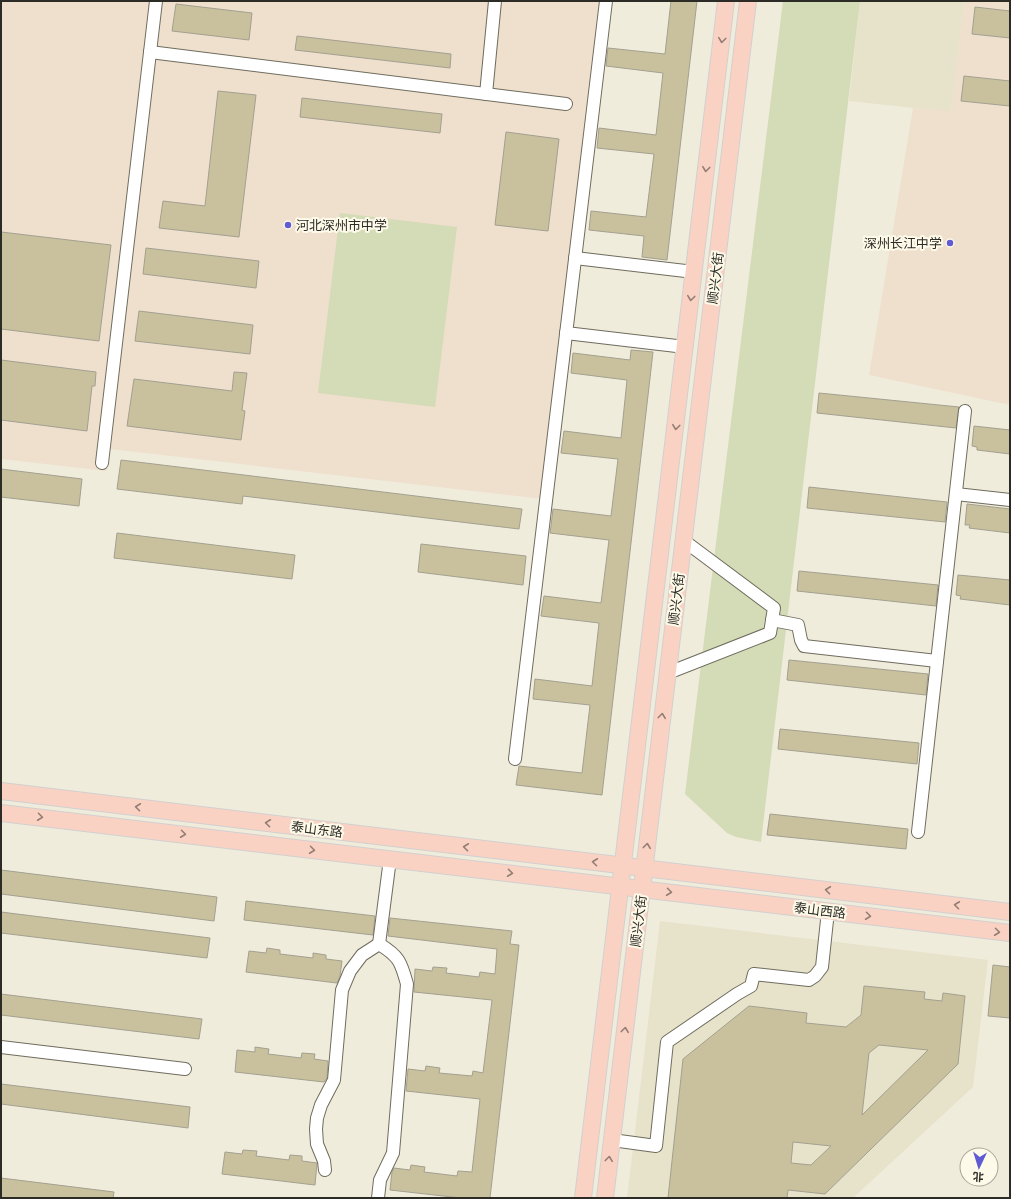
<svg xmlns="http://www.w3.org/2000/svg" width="1011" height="1199" viewBox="0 0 1011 1199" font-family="Helvetica,'Noto Sans SC',sans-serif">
<rect width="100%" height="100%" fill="#f0ecdc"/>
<g fill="#e7e2ca">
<path d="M860 1H964L951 112 849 101Z"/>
<path d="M660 921 988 960 973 1087 853 1198H627Z"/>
</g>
<g fill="#efdfcd">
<path d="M1 1H601L543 499 110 449 107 471 1 459Z"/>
<path d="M964 1H1010V405L869 375 913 108 951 111Z"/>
</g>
<g fill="#d3dbb7">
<path d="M783 1H860L761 842 736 837 727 833 685 794Z"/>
<path d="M340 213 457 227 435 407 318 393Z"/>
</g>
<g fill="#c9c19e" stroke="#a3a090" fill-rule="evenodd">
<path d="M671 1H697L667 260 642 257 644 236 589 230 591 211 646 217 654 154 597 148 599 128 656 135 663 73 606 66 608 48 665 54Z"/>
<path d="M176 4 252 13 249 40 172 31Z"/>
<path d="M975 7 1010 11V38L972 34Z"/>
<path d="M297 36 451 54 450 68 295 50Z"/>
<path d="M964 76 1010 81V106L961 101Z"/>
<path d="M218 91 256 95 239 237 159 228 163 201 205 206Z"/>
<path d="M302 98 442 114 440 133 300 117Z"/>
<path d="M506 132 559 139 548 231 495 225Z"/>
<path d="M1 232 111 245 99 341 1 329Z"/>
<path d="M146 248 259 261 256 288 143 274Z"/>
<path d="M139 311 253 325 250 354 135 341Z"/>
<path d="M631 350 653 352 602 795 516 785 519 766 582 773 590 705 533 699 535 679 592 686 599 623 541 616 544 596 601 603 609 540 550 533 551 526 553 509 611 516 618 459 561 453 564 431 621 438 627 380 571 373 573 353 630 360Z"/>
<path d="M1 360 96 372 95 386H92L87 431 1 420Z"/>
<path d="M234 372 247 373 242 410 245 411 241 440 127 426 134 379 232 391Z"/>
<path d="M819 393 959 407 956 428 817 413Z"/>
<path d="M974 426 1010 430V454L977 450V447L972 446Z"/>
<path d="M121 460 522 509 519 529 243 496 242 504 117 489Z"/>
<path d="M1 469 82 479 79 506 1 497Z"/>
<path d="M809 487 947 502 945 522 807 508Z"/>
<path d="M967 504 1010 509V533L969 528 970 525H965Z"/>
<path d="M117 533 295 555 292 579 114 558Z"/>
<path d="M421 544 526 556 523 585 418 572Z"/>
<path d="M799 571 938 585 936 606 797 591Z"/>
<path d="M958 575 1010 580V605L960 599 961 596 956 595Z"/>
<path d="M789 660 928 674 926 695 787 680Z"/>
<path d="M780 729 919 743 917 764 778 749Z"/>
<path d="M770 814 908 829 906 849 767 835Z"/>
<path d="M1 870 217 897 214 921 1 894Z"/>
<path d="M246 901 375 916 373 935 244 920Z"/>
<path d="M1 912 210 938 207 958 1 933Z"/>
<path d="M390 918 512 931 510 944 519 945 490 1198H461L390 1190 392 1172 394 1168 410 1170 411 1165 425 1167 424 1172 457 1176 458 1171 472 1172 480 1099 406 1091 408 1069 425 1071 426 1066 440 1068 439 1073 472 1076 473 1071 483 1073 492 1000 414 992 415 969 432 971 433 967 447 968 446 973 479 977 480 972 495 974 497 949 388 936Z"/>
<path d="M267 948 280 950V954L313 958V953L326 955V959L342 961 340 976 337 983 246 972 249 951 266 953Z"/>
<path d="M993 965 1010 967V1018L988 1016Z"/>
<path d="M864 986 925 992 924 999 942 1001 943 993 965 996 958 1064 825 1194 788 1190 787 1198H668L683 1059 749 1006 807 1013 806 1023 846 1027 861 1015ZM879 1045 928 1050 862 1115 869 1053ZM793 1142 831 1146 811 1165 791 1163Z"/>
<path d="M1 994 202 1019 199 1039 1 1015Z"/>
<path d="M255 1047 269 1049 268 1054 301 1058 302 1053 315 1054 314 1059 328 1061 327 1078 324 1082 235 1072 237 1050 255 1052Z"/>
<path d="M1 1084 190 1107 188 1128 1 1104Z"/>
<path d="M243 1150 257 1151 256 1156 289 1160 290 1155 302 1156V1161L317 1163 315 1185 222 1174 225 1152 242 1154Z"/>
<path d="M1 1178 114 1192 113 1198H1Z"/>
</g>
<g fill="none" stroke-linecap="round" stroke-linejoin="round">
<defs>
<g id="minor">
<path d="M150 52 566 104"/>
<path d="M486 94 495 1"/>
<path d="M575 258 694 272"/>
<path d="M566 333 685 347"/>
<path d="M102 463 156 1"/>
<path d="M956 494 1010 500"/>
<path d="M772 620 798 625 801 640 804 646 937 661"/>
<path d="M668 673 770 633 774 608 683 540"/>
<path d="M515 759 606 1"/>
<path d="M918 832 965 411"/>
<path d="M379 944 390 859"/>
<path d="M1 1047 185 1069"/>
<path d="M612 1140 656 1146 667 1042 737 994 751 986 754 974 809 980 815 976 822 967 828 911"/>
<path d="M325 1170 324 1161 317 1144 316 1129 317 1118 321 1105 334 1080 342 990 350 971 362 955 379 944C399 956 401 962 407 984L393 1153 380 1180 378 1198"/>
</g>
<g id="major">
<path d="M1 791 1010 912"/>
<path d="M1 813 1010 933"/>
<path d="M583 1198 726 1"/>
<path d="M605 1198 748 1"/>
</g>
</defs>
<use href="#minor" stroke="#6f6c5e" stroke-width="14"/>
<use href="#major" stroke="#d1d0cf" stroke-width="18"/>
<use href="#minor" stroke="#fff" stroke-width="12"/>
<use href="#major" stroke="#fad2c4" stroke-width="16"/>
</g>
<defs><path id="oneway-chevron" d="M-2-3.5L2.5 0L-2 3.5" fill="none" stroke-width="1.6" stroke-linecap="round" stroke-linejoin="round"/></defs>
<g stroke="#937e74">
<use href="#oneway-chevron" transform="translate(722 40) rotate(97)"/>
<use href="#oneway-chevron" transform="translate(706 169) rotate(97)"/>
<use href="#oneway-chevron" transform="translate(691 298) rotate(97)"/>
<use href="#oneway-chevron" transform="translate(676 427) rotate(97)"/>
<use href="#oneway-chevron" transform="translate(662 716) rotate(-83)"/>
<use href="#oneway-chevron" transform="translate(138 807) rotate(-173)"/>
<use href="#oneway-chevron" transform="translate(40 817) rotate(7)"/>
<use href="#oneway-chevron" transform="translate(268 823) rotate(-173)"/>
<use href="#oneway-chevron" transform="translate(183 834) rotate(7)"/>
<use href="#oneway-chevron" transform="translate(647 846) rotate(-83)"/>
<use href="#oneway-chevron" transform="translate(466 847) rotate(-173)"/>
<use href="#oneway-chevron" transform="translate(312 850) rotate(7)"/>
<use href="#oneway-chevron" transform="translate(595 862) rotate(-173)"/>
<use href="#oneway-chevron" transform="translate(510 873) rotate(7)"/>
<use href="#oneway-chevron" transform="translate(828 890) rotate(-173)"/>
<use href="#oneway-chevron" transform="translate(669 892) rotate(7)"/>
<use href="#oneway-chevron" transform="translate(957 905) rotate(-173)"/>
<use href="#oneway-chevron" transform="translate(868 916) rotate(7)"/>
<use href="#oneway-chevron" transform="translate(997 932) rotate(7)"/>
<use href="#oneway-chevron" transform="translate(625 1030) rotate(-83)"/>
<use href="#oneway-chevron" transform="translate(609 1159) rotate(-83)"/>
</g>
<g fill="#605ad3" stroke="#fdfae9" stroke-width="1.5">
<circle cx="288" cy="225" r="4"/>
<circle cx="950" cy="243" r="4"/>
</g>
<g text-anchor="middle" stroke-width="4" stroke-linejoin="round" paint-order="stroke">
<g font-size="13" fill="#2c2b25" stroke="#fdfae9" text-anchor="start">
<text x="296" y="230">河北深州市中学</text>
<text x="942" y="248" text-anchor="end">深州长江中学</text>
</g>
<g font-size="13" fill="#2c2b25" stroke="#fdfae9">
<text transform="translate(715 278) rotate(-83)" y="5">顺兴大街</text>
<text transform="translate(676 599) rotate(-83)" y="5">顺兴大街</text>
<text transform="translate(317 829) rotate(7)" y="5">泰山东路</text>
<text transform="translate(820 910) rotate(7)" y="5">泰山西路</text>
<text transform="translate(638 921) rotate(-83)" y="5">顺兴大街</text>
</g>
</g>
<rect width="1011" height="1199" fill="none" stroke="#2c2b25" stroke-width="4"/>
<g transform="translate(979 1167) rotate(184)"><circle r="19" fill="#fdfae9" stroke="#a9a79b"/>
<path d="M0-3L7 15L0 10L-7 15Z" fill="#605ad3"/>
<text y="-6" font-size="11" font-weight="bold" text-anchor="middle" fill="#2c2b25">北</text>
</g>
</svg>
